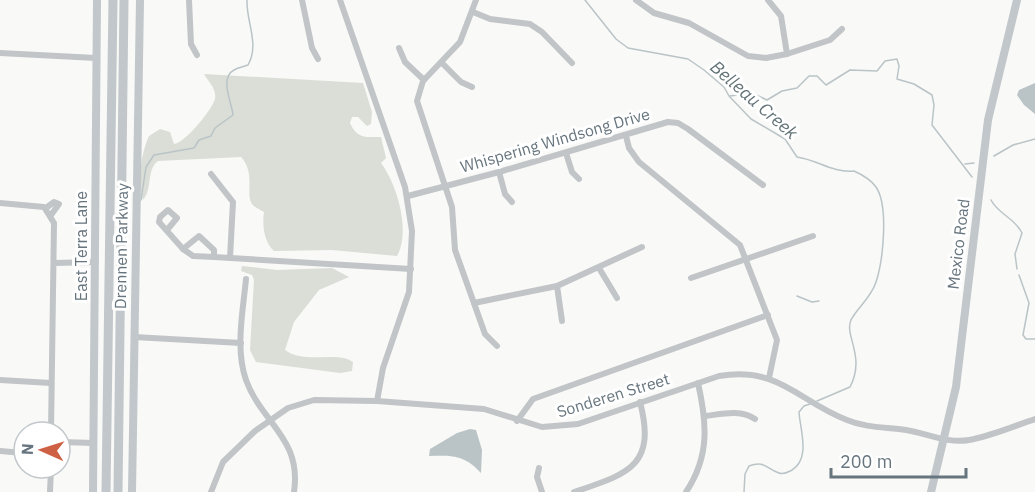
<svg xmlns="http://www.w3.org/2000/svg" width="1035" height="492" viewBox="0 0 1035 492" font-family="'IBM Plex Sans',sans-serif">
<rect width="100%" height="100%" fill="#f9f9f7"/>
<g fill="#daded7">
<path d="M204 74 363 83 372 112 371 124 367 126 358 117H352L350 123C357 139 366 137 381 137L386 158 381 163C397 184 411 231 397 256L332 250 274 251C264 242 262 225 264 212 261 210 254 207 252 204 245 194 256 173 241 157L158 161C146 170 153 189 143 200 137 182 141 153 149 136L160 129 170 132 174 144C185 143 212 110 215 99 217 89 208 81 204 74Z"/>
<path d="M242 266 277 270 332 268 349 277 319 290 294 322 285 350C305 365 338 350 353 362L352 371 340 373 256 362 250 350 254 280 252 275 241 271Z"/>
</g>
<g fill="#bac4c7">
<path d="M1035 83V114L1024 105 1017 95 1019 90Z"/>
<path d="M470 429 476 430 482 450 481 473C465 455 452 455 429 456L430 449 457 433Z"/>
</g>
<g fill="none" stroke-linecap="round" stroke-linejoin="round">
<g stroke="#bac4c7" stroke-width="1.5">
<path d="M585 0 616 39 628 48 688 59 704 70 724 87 729 96 751 119 785 139 797 157C818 160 832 173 854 171 863 175 871 180 876 187 889 206 883 261 876 282 871 298 857 308 851 320 844 336 866 356 850 387L817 401"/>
<path d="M730 96 752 93 767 100 782 91 797 88 809 76H817L826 85 850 70 877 71 885 61 897 59 899 66 897 79 914 84 932 95 934 105 932 125 972 177"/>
<path d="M994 156 1013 145 1035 139"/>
<path d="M965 164 974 163"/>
<path d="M141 200 146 167 154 155 194 148 199 140 211 136 215 128 233 115C232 103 219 78 234 70 239 67 243 67 248 65 260 44 246 22 247 0"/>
<path d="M991 200C998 214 1015 218 1022 233L1015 254 1017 269"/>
<path d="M1019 275 1029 303 1023 335 1026 339H1035"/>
<path d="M797 296 812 302 819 301"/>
<path d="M744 492 745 474 749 466C765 460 766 469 779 473 784 475 788 472 792 470 811 458 800 430 799 412L804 406 810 404"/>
</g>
<g stroke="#c1c5c8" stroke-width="6">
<path d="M189 0 191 44 197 55"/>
<path d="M302 0 312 48 318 59"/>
<path d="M340 0 405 187 412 231 409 292 383 368 377 401"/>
<path d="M476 0 460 42 423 81 417 101 452 207 455 250 485 334 497 346"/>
<path d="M636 0 654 13 689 23 748 56 766 58 787 54 830 40 842 29"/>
<path d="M768 0 781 16 787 54"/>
<path d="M473 12 490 19 530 24 542 32 572 63"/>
<path d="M399 48 405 62 424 80"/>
<path d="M0 53 96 58"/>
<path d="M442 63 461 82 472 87"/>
<path d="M626 136 629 148 639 162 740 245 777 340 769 378"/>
<path d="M566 153 572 172 579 179"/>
<path d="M499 172 505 194 512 202"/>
<path d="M211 174 233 202 230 258"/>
<path d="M408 196 499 172 668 122 678 123 688 129 763 185"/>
<path d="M0 203 44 207 54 223 51 432"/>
<path d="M46 208 54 202 59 204 51 215"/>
<path d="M167 230 177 218 168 210 160 217 159 222 183 249"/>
<path d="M214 257V250L199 236 183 249 193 256 214 257 411 269"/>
<path d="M54 263 96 262"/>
<path d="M599 268 617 298"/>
<path d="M691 278 813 236"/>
<path d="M246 279C243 311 235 349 246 380 262 424 302 438 294 492"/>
<path d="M557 286 562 321"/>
<path d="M474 303 557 286 642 247"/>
<path d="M134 337 241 343"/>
<path d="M0 380 51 383"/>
<path d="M705 416C722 414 740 409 755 419"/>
<path d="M517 421 533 399 768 315"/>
<path d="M60 442 94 443"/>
<path d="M0 451 24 453"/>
<path d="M539 468 537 477 542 492"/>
<path d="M50 492 51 468"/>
<path d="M211 492 223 462 255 431 288 408 314 400 377 401 484 409 542 427 578 424 719 376C779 366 798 401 847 420 866 428 885 427 906 430 926 433 948 444 969 440 991 436 1014 426 1035 419"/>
<path d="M574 492C627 474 657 467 640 402"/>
<path d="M686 492C710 456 707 423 698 383"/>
</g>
<g stroke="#c1c7ca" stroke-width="8">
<path d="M93 492 97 0"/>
<path d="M132 492 140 0"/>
<path d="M931 492 956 387 988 120 1017 0"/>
</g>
<g stroke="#c1c7ca" stroke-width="9">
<path d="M106 492 113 0"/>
<path d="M118 492 124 0"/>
</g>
</g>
<g text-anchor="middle" stroke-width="6" stroke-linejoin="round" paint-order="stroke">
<g font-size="16" fill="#67757e" stroke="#fff">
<text transform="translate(555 140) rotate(-16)" y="6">Whispering Windsong Drive</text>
<text transform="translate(958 244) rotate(-83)" y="6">Mexico Road</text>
<text transform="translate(81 246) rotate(-90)" y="6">East Terra Lane</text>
<text transform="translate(121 246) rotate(-89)" y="6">Drennen Parkway</text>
<text transform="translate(613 395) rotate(-17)" y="6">Sonderen Street</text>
</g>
<g font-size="18" font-style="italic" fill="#637378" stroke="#fff">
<text transform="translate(754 100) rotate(41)" y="6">Belleau Creek</text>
</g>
</g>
<g transform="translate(42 450) rotate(273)"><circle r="28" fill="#ffffff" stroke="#c2c8cb" stroke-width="1.5"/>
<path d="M0-4.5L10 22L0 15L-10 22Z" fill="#ce6043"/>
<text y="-9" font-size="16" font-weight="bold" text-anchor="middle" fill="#67757e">N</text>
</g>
<path d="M831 468v9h135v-9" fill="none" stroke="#67757e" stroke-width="3"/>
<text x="840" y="468" font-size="18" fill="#67757e" stroke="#ffffff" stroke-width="4.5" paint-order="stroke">200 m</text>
</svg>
